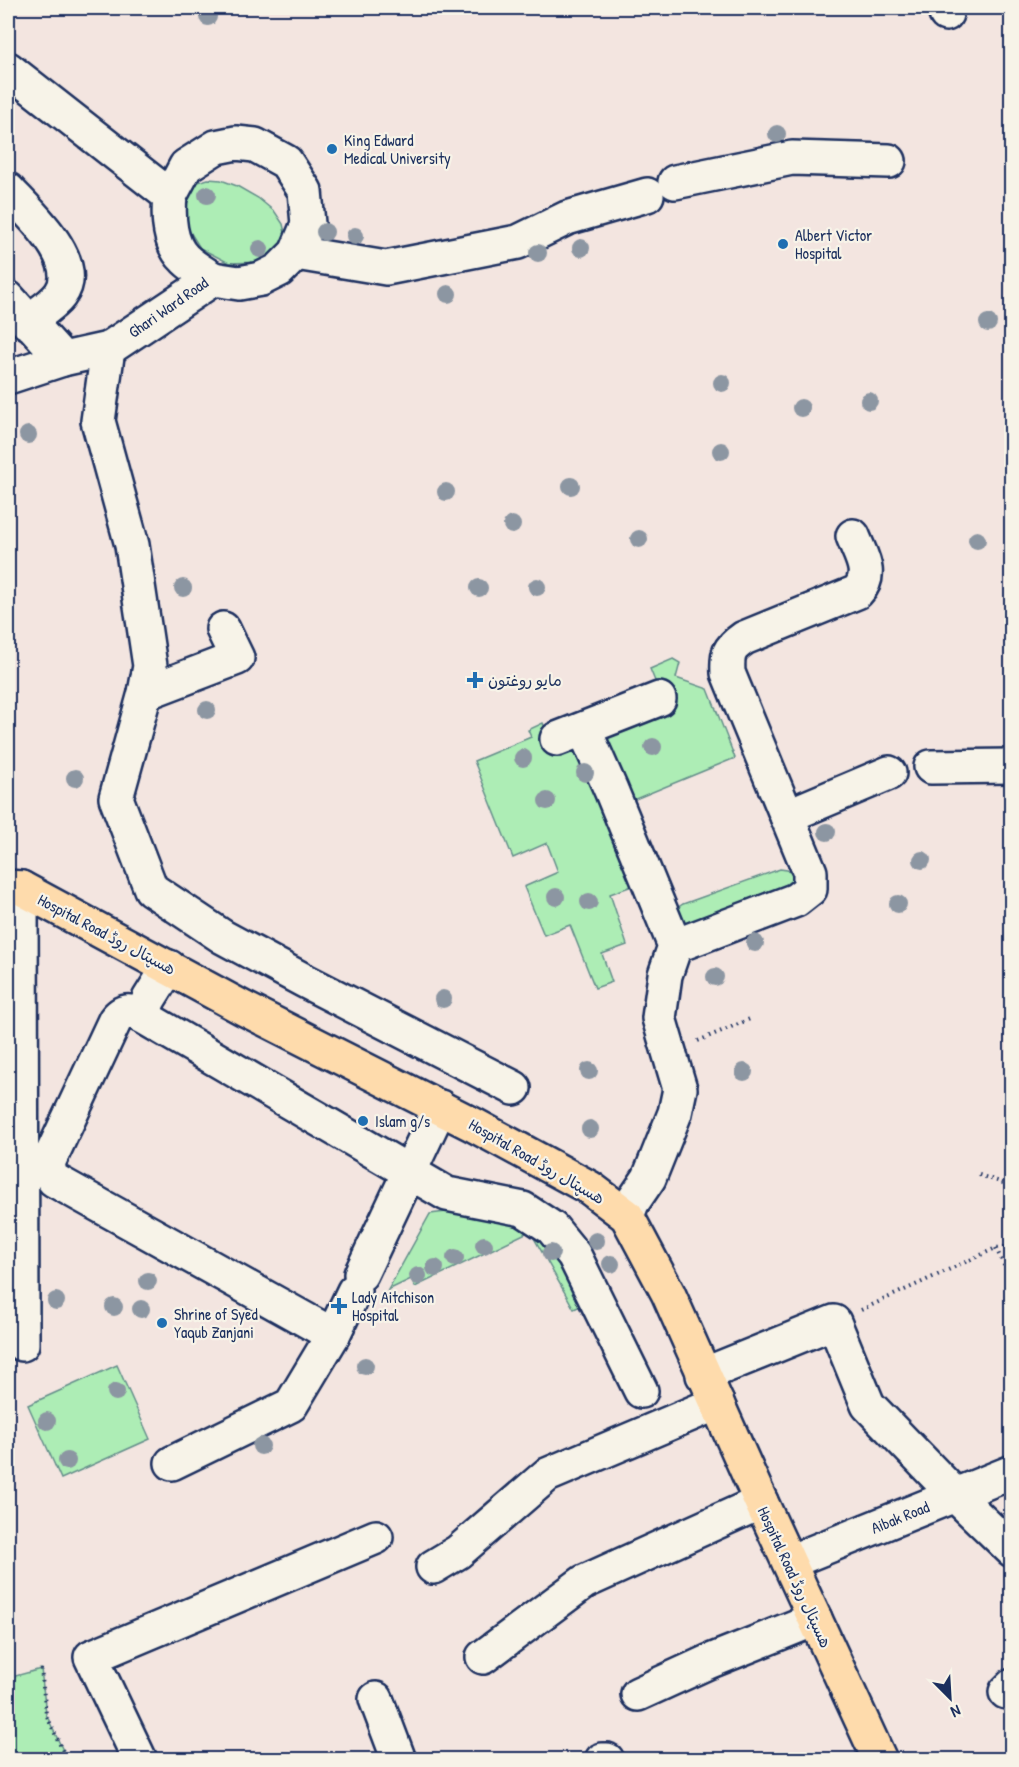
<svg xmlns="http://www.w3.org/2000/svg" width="1019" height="1767" viewBox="0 0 1019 1767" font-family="'Patrick Hand','Playpen Sans Arabic',sans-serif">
<rect width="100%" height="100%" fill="#f3e5e0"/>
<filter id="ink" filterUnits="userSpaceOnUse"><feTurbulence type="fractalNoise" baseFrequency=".0167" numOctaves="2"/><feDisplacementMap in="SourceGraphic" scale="12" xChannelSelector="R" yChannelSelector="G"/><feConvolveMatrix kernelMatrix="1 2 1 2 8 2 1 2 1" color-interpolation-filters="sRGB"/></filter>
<g filter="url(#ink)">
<g fill="#adedb5" stroke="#648e8a" stroke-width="1.5">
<path d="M208 179 221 180 237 186 258 198 275 212 283 224 286 237 280 248 263 262 229 263 200 248 182 219 180 194 195 183Z"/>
<path d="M673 659 680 663 676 678 708 689 735 758 628 802 625 869 632 886 610 894 627 945 602 954 612 982 595 988 570 925 544 935 524 887 558 872 547 843 513 858 474 761 531 737 528 730 543 723 554 749 664 703 650 669Z"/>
<path d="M780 869 787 870 795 877 794 883 686 928 681 926 677 908 683 904Z"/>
<path d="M454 1211 529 1220 589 1302 574 1309 530 1231 415 1287 411 1279 388 1290 430 1214Z"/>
<path d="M117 1365 150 1439 61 1479 28 1405Z"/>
<path d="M41 1669 46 1714 67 1759H8V1678Z"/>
</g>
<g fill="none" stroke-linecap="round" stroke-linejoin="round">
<defs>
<g id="minor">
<path d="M946 14V8"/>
<path d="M8 69 170 196C168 216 169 244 185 259 193 267 204 273 213 279L108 349 63 359 8 377"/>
<path d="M675 182 792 158 889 161"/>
<path d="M8 190C28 212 85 262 60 295 52 306 37 314 27 322"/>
<path d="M170 196 186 166 216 147 236 143 255 145 286 162 305 191 308 224 296 253 279 270 261 279 239 283 213 279"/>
<path d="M296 253 386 268 518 242 567 218 647 195"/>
<path d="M8 298 63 359"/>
<path d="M108 349 98 421 132 545 150 666 145 693 116 798 151 889 223 937 305 981 514 1088"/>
<path d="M145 693 237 658 223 629"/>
<path d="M584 729 611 790 675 946 665 975 659 1018 680 1089 675 1113 649 1178 632 1203 627 1216"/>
<path d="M557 739 659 699"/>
<path d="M931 767 1012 766"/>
<path d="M787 816 889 773"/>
<path d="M21 888 22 1344"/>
<path d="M675 946 796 900 810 889V872L728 673C727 654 728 649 744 638L857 592C874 574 861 557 853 536"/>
<path d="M142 1016 149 999 169 967"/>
<path d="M361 1274 440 1107"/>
<path d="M333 1335 54 1180 50 1174 48 1163 115 1020C123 1010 131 1010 142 1016L447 1194 523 1209 552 1228 574 1255 641 1391"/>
<path d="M703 1375 834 1322 868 1405 955 1495 1012 1550"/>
<path d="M172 1463 291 1405 333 1335 354 1291"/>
<path d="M789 1562 1012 1472"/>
<path d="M433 1567 458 1552 547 1475 717 1403"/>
<path d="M483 1657 584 1582 761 1502"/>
<path d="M1006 1692 1012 1686"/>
<path d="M638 1694 708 1662 815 1619"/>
<path d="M376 1699 399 1760"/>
<path d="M140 1760 91 1657 376 1537"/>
<path d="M602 1760H607"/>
</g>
<path id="major" d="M8 887 21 888 243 1008 474 1125 590 1188 627 1216 668 1293 761 1502 880 1760"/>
</defs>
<use href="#minor" stroke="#1b2f5e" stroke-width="38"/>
<use href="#major" stroke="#1b2f5e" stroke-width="38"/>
<g stroke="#1b2f5e" stroke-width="4" stroke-dasharray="1.5 4.5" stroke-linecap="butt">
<path d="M698 1041 750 1019"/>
<path d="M979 1175 1012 1186"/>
<path d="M996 1248 1012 1283"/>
<path d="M861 1310 996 1248 1012 1246"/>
<path d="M41 1669 46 1714 67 1760"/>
</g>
<use href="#minor" stroke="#f7f3e8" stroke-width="33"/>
<use href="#major" stroke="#fedbac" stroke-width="33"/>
</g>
<g fill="#8c96a2">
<circle cx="208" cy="17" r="9"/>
<circle cx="777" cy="134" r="9"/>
<circle cx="207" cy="195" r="9"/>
<circle cx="325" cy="232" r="9"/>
<circle cx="355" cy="236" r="9"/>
<circle cx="581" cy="248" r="9"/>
<circle cx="260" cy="249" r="9"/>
<circle cx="538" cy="253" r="9"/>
<circle cx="448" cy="294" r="9"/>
<circle cx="988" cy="323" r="9"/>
<circle cx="722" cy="383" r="9"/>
<circle cx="869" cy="401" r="9"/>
<circle cx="801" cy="408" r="9"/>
<circle cx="28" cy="435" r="9"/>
<circle cx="721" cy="451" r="9"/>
<circle cx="571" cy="486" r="9"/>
<circle cx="446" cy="492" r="9"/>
<circle cx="512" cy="525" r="9"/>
<circle cx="639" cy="539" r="9"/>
<circle cx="977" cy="540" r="9"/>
<circle cx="537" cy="587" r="9"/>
<circle cx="183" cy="588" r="9"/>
<circle cx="479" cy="588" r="9"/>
<circle cx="207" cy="710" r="9"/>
<circle cx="653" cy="747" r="9"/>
<circle cx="523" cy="758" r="9"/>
<circle cx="585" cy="773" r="9"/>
<circle cx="75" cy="778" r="9"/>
<circle cx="547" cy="801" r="9"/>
<circle cx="827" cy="832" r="9"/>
<circle cx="922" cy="860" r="9"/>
<circle cx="556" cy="897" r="9"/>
<circle cx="589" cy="902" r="9"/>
<circle cx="898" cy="904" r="9"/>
<circle cx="755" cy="943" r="9"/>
<circle cx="715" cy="977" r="9"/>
<circle cx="443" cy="999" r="9"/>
<circle cx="589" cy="1071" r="9"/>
<circle cx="744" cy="1072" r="9"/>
<circle cx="590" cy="1129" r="9"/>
<circle cx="596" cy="1241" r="9"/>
<circle cx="484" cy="1245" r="9"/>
<circle cx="551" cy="1253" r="9"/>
<circle cx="455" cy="1258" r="9"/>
<circle cx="611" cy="1264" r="9"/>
<circle cx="435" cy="1268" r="9"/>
<circle cx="418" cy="1276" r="9"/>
<circle cx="148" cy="1281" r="9"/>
<circle cx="56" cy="1301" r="9"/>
<circle cx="114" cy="1307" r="9"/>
<circle cx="141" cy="1309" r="9"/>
<circle cx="365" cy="1366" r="9"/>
<circle cx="116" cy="1392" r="9"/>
<circle cx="47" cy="1421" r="9"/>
<circle cx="261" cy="1446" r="9"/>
<circle cx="67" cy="1461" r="9"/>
</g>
</g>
<g fill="#1f6fb2" stroke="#f7f3e8" stroke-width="2">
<circle cx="332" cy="149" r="6"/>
<circle cx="783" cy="244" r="6"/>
<path d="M472 671h6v6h6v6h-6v6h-6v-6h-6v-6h6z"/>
<circle cx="363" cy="1121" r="6"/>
<path d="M336 1297h6v6h6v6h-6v6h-6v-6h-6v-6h6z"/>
<circle cx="162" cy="1323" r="6"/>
</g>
<g text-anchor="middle" stroke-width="4.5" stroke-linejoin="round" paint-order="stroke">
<g font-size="16" fill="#1b2f5e" stroke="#f7f3e8" text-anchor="start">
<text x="344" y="146">King Edward<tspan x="344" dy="18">Medical University</tspan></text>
<text x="795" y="241">Albert Victor<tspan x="795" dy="18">Hospital</tspan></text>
<text x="488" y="686">مایو روغتون</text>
<text x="375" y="1127">Islam g/s</text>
<text x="352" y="1303">Lady Aitchison<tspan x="352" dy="18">Hospital</tspan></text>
<text x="174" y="1320">Shrine of Syed<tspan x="174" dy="18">Yaqub Zanjani</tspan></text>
</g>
<g font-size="16" fill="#1b2f5e" stroke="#f7f3e8">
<text transform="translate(168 307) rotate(-35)" y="6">Ghari Ward Road</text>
<text transform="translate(107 934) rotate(28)" y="6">Hospital Road ھسپتال روڈ</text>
<text transform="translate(537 1161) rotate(30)" y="6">Hospital Road ھسپتال روڈ</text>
<text transform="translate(900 1517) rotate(-22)" y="6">Aibak Road</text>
<text transform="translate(795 1577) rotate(65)" y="6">Hospital Road ھسپتال روڈ</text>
</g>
</g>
<rect width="1019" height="1767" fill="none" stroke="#f7f3e8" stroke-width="30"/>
<rect x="15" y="15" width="989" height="1737" fill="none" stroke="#1b2f5e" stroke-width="2" filter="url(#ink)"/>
<g transform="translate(950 1698) rotate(156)" stroke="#f7f3e8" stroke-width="4.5" paint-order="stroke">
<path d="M0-4.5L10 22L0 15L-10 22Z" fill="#1b2f5e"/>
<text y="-9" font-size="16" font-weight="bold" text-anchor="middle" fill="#1b2f5e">N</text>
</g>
</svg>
